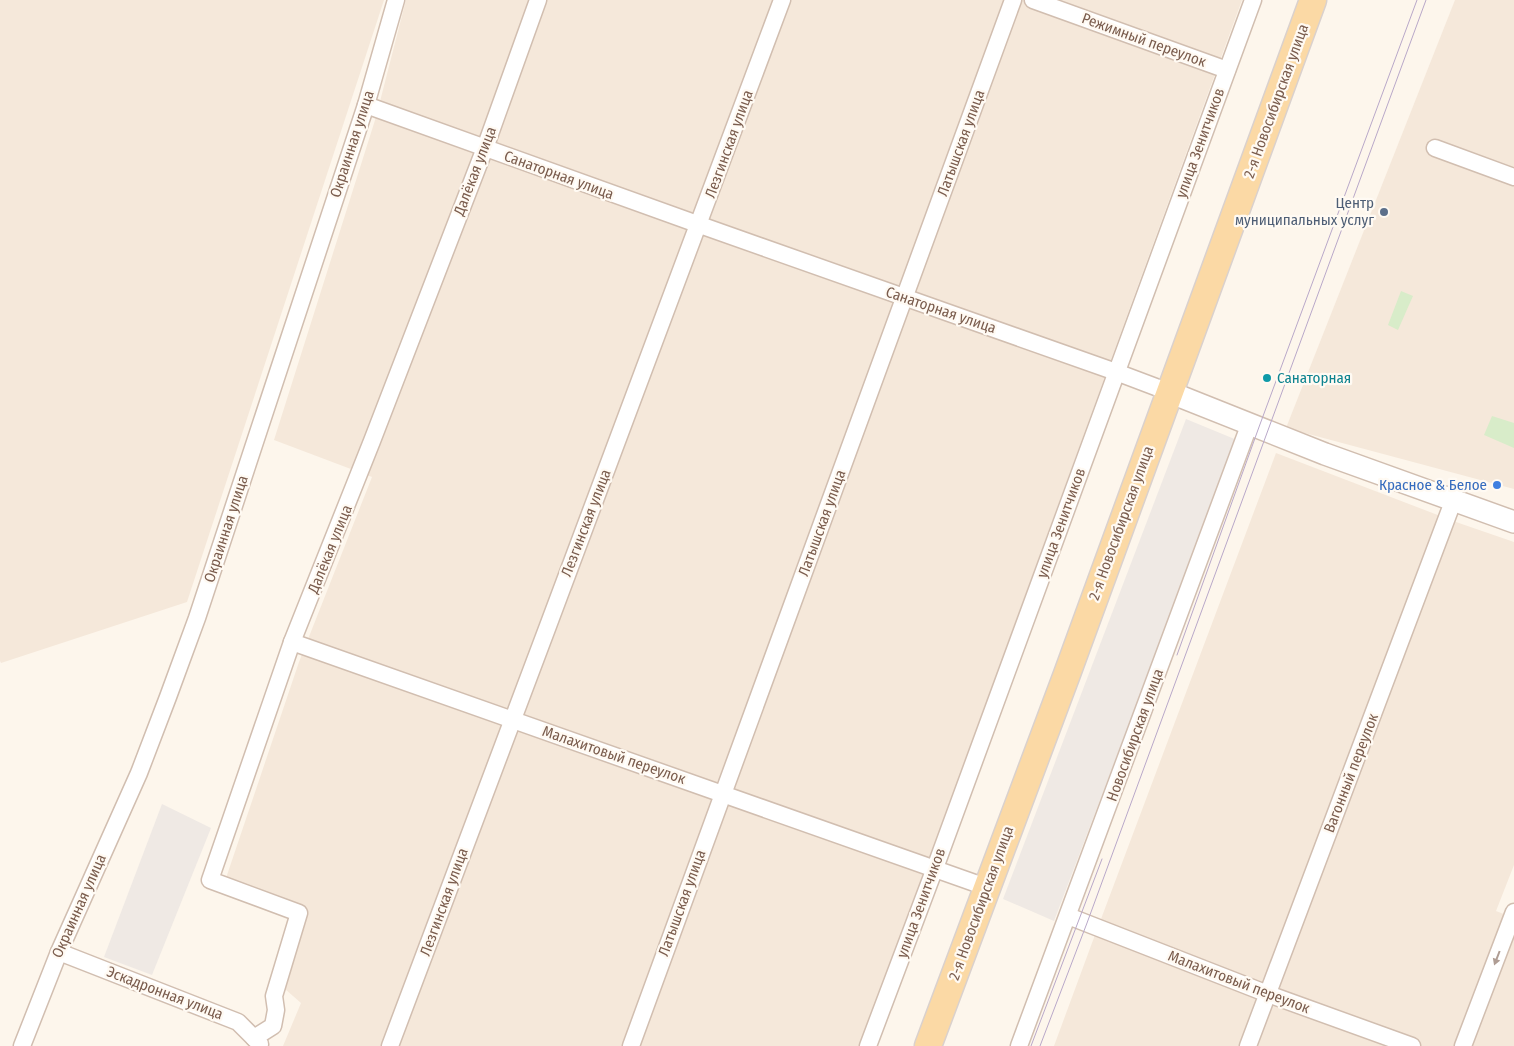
<svg xmlns="http://www.w3.org/2000/svg" width="1514" height="1046" viewBox="0 0 1514 1046" font-family="'Fira Sans Condensed',sans-serif">
<rect width="100%" height="100%" fill="#fdf6ec"/>
<g fill="#f5e8da">
<path d="M0 0H384L187 602 1 663 0 661Z"/>
<path d="M406 0H1242L932 851 859 1046H283L301 1003 285 989 284 977 308 909 226 878 299 662 372 477 274 440 376 117Z"/>
<path d="M1455 0H1514V489L1286 428Z"/>
<path d="M1276 453 1456 522 1514 542V865L1496 911 1514 918V1046H1054L1092 943Z"/>
</g>
<g fill="#efe9e4">
<path d="M1186 419 1237 440 1054 921 1003 899Z"/>
<path d="M162 804 211 828 152 975 104 957Z"/>
</g>
<g fill="#d8ecc9">
<path d="M1401 291 1413 296 1398 330 1388 325Z"/>
<path d="M1492 416 1514 423V448L1484 435Z"/>
</g>
<g fill="none" stroke-linecap="round" stroke-linejoin="round">
<defs>
<g id="minor">
<path d="M1033 0 1227 70"/>
<path d="M366 105 700 225 1116 372 1169 392"/>
<path d="M1435 148 1514 177"/>
<path d="M292 642 986 887"/>
<path d="M1068 916 1268 994 1412 1046"/>
<path d="M59 952 238 1022 260 1044"/>
<path d="M254 1038 273 1026 276 1010 274 996 299 913 210 880 292 642 372 441 485 148 538 0"/>
<path d="M22 1046 59 952 139 773 168 697 197 618 366 105 396 0"/>
<path d="M390 1046C520 697 654 350 782 0"/>
<path d="M631 1046 1013 0"/>
<path d="M868 1046 935 868 1253 0"/>
<path d="M1019 1046 1250 423"/>
<path d="M1248 1046 1454 499"/>
<path d="M1463 1046 1514 912"/>
</g>
<path id="tertiary" d="M1169 392 1325 454 1514 522"/>
<path id="primary" d="M928 1046 1067 674 1313 0"/>
</defs>
<use href="#minor" stroke="#d1beb0" stroke-width="19"/>
<use href="#tertiary" stroke="#d1beb0" stroke-width="24"/>
<use href="#primary" stroke="#dad1cd" stroke-width="29"/>
<use href="#minor" stroke="#fff" stroke-width="16"/>
<use href="#tertiary" stroke="#fff" stroke-width="21"/>
<use href="#primary" stroke="#fbd9a5" stroke-width="26"/>
<g stroke="#b9a8c9" stroke-width="1">
<path d="M1177 655 1259 427 1417 0"/>
<path d="M1031 1046 1102 859"/>
<path d="M1040 1046 1087 923 1426 0"/>
</g>
</g>
<defs><path id="oneway-solid" d="M-6-.8H1V-3.2L6.5 0L1 3.2V.8H-6Z" transform="scale(1.25)"/></defs>
<use fill="#af9d94" href="#oneway-solid" transform="translate(1497 958) rotate(111)"/>
<circle fill="#5c6f8a" stroke="#fffaf3" stroke-width="2" cx="1384" cy="212" r="5"/>
<circle fill="#0f9aa8" stroke="#fffaf3" stroke-width="2" cx="1267" cy="378" r="5"/>
<circle fill="#3f7fe0" stroke="#fffaf3" stroke-width="2" cx="1497" cy="485" r="5"/>
<g text-anchor="middle" stroke-width="4.5" stroke-linejoin="round" paint-order="stroke">
<g font-size="15" fill="#7a5c4d" stroke="#fffaf3">
<text transform="translate(1144 40) rotate(20)" y="5">Режимный переулок</text>
<text transform="translate(1276 101) rotate(-70)" y="5">2-я Новосибирская улица</text>
<text transform="translate(961 143) rotate(-70)" y="5">Латышская улица</text>
<text transform="translate(1200 143) rotate(-70)" y="5">улица Зенитчиков</text>
<text transform="translate(352 144) rotate(-72)" y="5">Окраинная улица</text>
<text transform="translate(729 144) rotate(-70)" y="5">Лезгинская улица</text>
<text transform="translate(475 171) rotate(-69)" y="5">Далёкая улица</text>
<text transform="translate(559 175) rotate(20)" y="5">Санаторная улица</text>
<text transform="translate(941 310) rotate(19)" y="5">Санаторная улица</text>
<text transform="translate(586 523) rotate(-69)" y="5">Лезгинская улица</text>
<text transform="translate(822 523) rotate(-70)" y="5">Латышская улица</text>
<text transform="translate(1061 523) rotate(-70)" y="5">улица Зенитчиков</text>
<text transform="translate(1121 523) rotate(-70)" y="5">2-я Новосибирская улица</text>
<text transform="translate(226 529) rotate(-72)" y="5">Окраинная улица</text>
<text transform="translate(330 549) rotate(-68)" y="5">Далёкая улица</text>
<text transform="translate(1135 735) rotate(-70)" y="5">Новосибирская улица</text>
<text transform="translate(614 755) rotate(19)" y="5">Малахитовый переулок</text>
<text transform="translate(1351 773) rotate(-69)" y="5">Вагонный переулок</text>
<text transform="translate(444 902) rotate(-70)" y="5">Лезгинская улица</text>
<text transform="translate(682 903) rotate(-70)" y="5">Латышская улица</text>
<text transform="translate(921 903) rotate(-70)" y="5">улица Зенитчиков</text>
<text transform="translate(981 903) rotate(-70)" y="5">2-я Новосибирская улица</text>
<text transform="translate(79 906) rotate(-66)" y="5">Окраинная улица</text>
<text transform="translate(1239 982) rotate(21)" y="5">Малахитовый переулок</text>
<text transform="translate(165 993) rotate(21)" y="5">Эскадронная улица</text>
</g>
<g font-size="15" fill="#4e5e75" stroke="#fffaf3" text-anchor="end">
<text x="1374" y="208">Центр<tspan x="1374" dy="17">муниципальных услуг</tspan></text>
</g>
<g font-size="15" fill="#0d838f" stroke="#fffaf3" text-anchor="start">
<text x="1277" y="383">Санаторная</text>
</g>
<g font-size="15" fill="#366cbe" stroke="#fffaf3" text-anchor="end">
<text x="1487" y="490">Красное &amp; Белое</text>
</g>
</g>
</svg>
